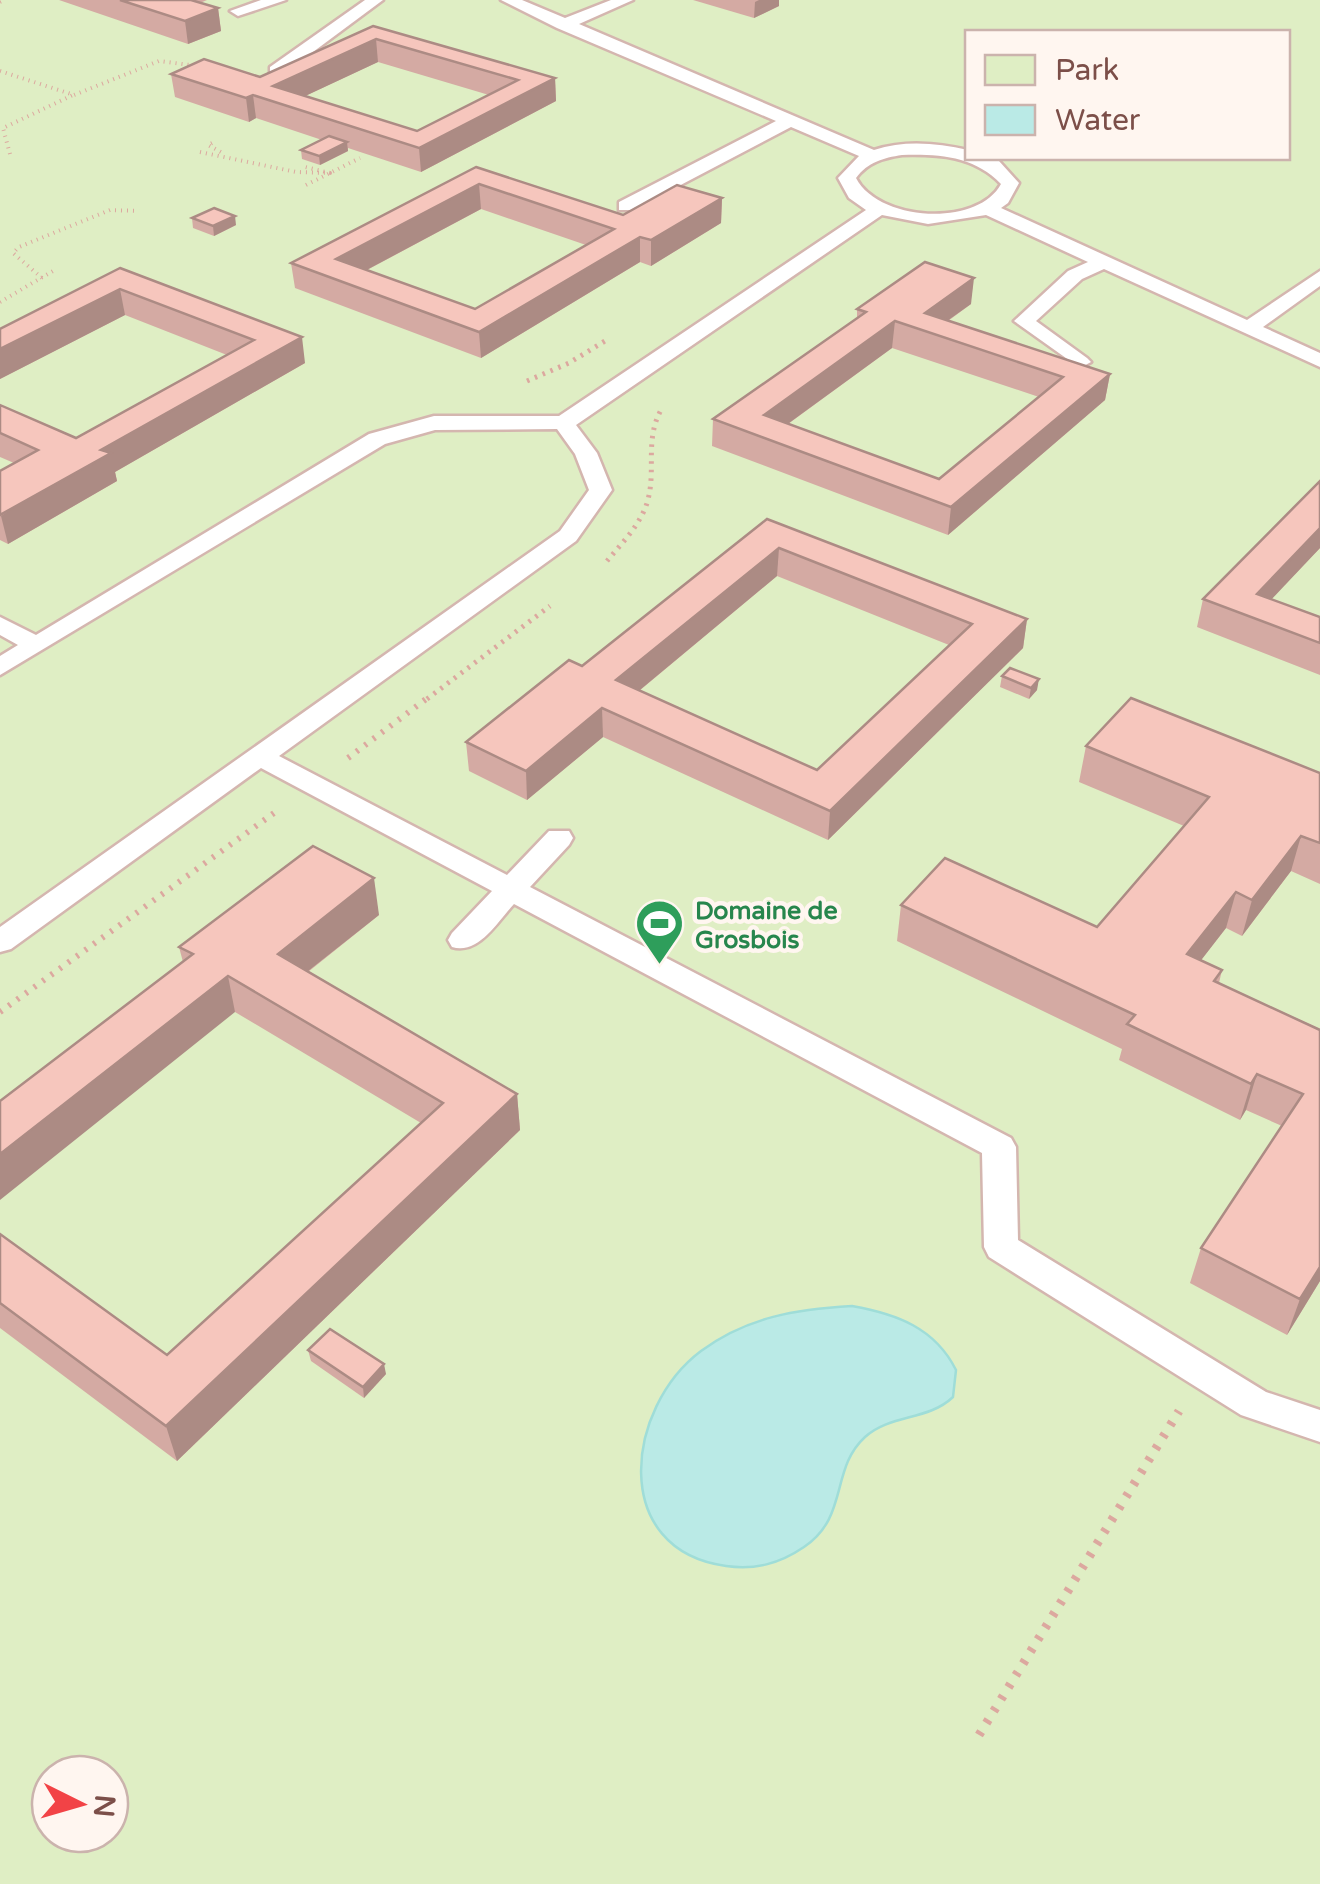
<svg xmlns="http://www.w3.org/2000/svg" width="1320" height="1884" viewBox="0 0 1320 1884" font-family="'Varela Round',sans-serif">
<rect width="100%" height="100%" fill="#fef0e8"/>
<path fill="#dfeec4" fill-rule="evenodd" d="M0 0H1320V1884H0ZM968 32H1288V158H968ZM50 1774H110V1834H50Z"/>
<path fill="#baeae6" stroke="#9fddd8" stroke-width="2.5" d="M852 1306C897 1314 935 1328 956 1370L953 1397C928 1421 890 1414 865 1437 830 1469 849 1517 804 1547 779 1564 755 1570 726 1566 609 1550 625 1408 701 1351 747 1317 797 1309 852 1306Z"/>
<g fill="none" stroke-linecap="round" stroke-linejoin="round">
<defs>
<g id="service">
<path d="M261 0H286L238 16 230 11Z"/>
<path d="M365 0H383L282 75H270V67Z"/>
<path d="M501 0H522L565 18 611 0H633L579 24 874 150C905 140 936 143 968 150V158L999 161 1019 183 1008 203 1001 208 1247 320 1320 271V286L1263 327 1320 353V367L1104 269 1082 279 1036 321 1087 358 1091 362 1080 368 1014 321 1068 271 1088 262 986 215 928 224 882 215 576 425 597 453 612 490 576 541 279 756 507 875 549 831H569L573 838 569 845 530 887 1011 1138 1016 1147 1018 1240 1266 1392 1320 1410V1442L1241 1415 989 1257 984 1247 982 1153 514 904C498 921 479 955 452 947L448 940 452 933 492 891 261 768 11 949 0 952V927L560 531 589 490 575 454 557 429 435 430 385 444 0 675V656L18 645 0 635V617L36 635 369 434 434 416H559L866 210 849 198 838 178 859 156 791 127 633 210H619V202L776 121 557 28ZM902 155C939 154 974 156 1001 184 977 228 878 221 856 178 868 162 883 158 902 155Z"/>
</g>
</defs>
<use href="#service" stroke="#d4b6af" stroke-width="5"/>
<g stroke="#dca89f" stroke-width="4" stroke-dasharray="1 5" stroke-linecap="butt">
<path d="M0 2 4 0"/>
<path d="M0 71 74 95 159 61 198 66"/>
<path d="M212 143 208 145 221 152"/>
<path d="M200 152 296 172 330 173 301 166"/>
<path d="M10 154 3 128 73 95"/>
<path d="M306 185 360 158"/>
<path d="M42 278 13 253 19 247 110 210 139 211"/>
<path d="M0 302 53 271"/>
</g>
<g stroke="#dca89f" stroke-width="5" stroke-dasharray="2.5 6" stroke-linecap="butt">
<path d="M527 381 569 363 605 341"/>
<path d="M607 561C622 543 640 525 647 503 657 471 644 441 661 410"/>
<path d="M427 699 550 606"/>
</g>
<g stroke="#dca89f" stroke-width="6" stroke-dasharray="2.5 8" stroke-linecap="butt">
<path d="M348 758 430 696"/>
<path d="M0 1012 274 813"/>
</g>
<path stroke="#dca89f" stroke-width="9" stroke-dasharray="4 10" stroke-linecap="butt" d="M979 1735 1179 1411"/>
<use href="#service" fill="#fff" fill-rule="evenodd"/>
</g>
<g fill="#d4aaa3" fill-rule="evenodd">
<path d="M59 0H207L200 3 218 8 221 31 188 44Z"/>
<path d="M693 0H779V6L754 18Z"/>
<path d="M373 26 555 78 556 101 421 172 348 148V151L320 165 302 159 301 150 322 140 256 118 249 122 175 97 171 74 260 77ZM378 62 489 95 417 131 305 96Z"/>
<path d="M476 167 623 215 722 198 721 223 651 266 640 262 481 358 295 288 291 263ZM481 209 586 245 475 309 367 270Z"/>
<path d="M192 218 236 225 214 236 193 228Z"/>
<path d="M120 268 305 363 115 472 117 481 8 544 0 540V471L14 463 0 457V405L76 438 227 355 125 315 0 379V329Z"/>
<path d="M971 304 948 321 1110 374 1105 400 948 535 712 446 713 419 857 318V309ZM892 348 1039 397 939 479 788 424Z"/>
<path d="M1320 481V548L1271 599 1320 617V675L1197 627 1203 599Z"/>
<path d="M767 519 1027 619 1023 648 828 840 603 737 527 800 469 771 466 742 582 666ZM777 576 949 645 817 770 639 691Z"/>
<path d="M1002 676 1037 690 1029 699 1000 687Z"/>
<path d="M1086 746 1320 773V884L1291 871 1242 936 1226 928 1201 960 1222 970 1219 983 1320 1029V1281L1287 1335 1190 1283 1201 1248 1282 1126 1246 1110 1240 1120 1119 1060 1122 1049 897 941 901 905 1097 927 1184 826 1079 782Z"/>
<path d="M379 915 308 972 517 1094 520 1130 177 1461 0 1328V1234L167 1355 421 1123 235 1012 183 962 179 947Z"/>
<path d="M308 1350 386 1374 364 1398 311 1361Z"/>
</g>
<g fill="#ac8b84">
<path d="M759 0H779V6L754 18 755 2Z"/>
<path d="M218 8 221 31 188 44 185 21Z"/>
<path d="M376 39 378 62 286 105 273 86Z"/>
<path d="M555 78 556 101 421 172 419 148Z"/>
<path d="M253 95 256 118 249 122 246 98Z"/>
<path d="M347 142 348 151 320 165 319 156Z"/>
<path d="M479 184 481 209 344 282 336 259Z"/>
<path d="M722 198 721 223 651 266V240Z"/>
<path d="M235 216 236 225 214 236 213 226Z"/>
<path d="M640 237V262L481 358 479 332Z"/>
<path d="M974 278 971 304 930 333 925 313Z"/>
<path d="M120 289 125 315 0 379V349Z"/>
<path d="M895 321 892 348 767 439 764 415Z"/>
<path d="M302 337 305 363 115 472 117 481 8 544 1 516 101 450Z"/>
<path d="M1110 374 1105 400 948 535 951 507Z"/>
<path d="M1320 528V548L1254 618 1257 594Z"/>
<path d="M779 548 777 576 617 709 616 680Z"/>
<path d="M1027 619 1023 648 828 840 830 811Z"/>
<path d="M1039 679 1037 690 1029 699 1031 688Z"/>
<path d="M602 708 603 737 527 800 526 771Z"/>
<path d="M1301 836 1291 871 1242 936 1252 900Z"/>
<path d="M374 878 379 915 284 990 278 954Z"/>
<path d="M1236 892 1226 928 1178 990 1187 954Z"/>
<path d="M228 976 235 1012 0 1200V1154Z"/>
<path d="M1257 1074 1246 1110 1240 1120 1251 1084Z"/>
<path d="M517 1094 520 1130 177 1461 166 1426Z"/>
<path d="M1320 1267V1281L1287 1335 1300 1299Z"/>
<path d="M384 1364 386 1374 364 1398 363 1387Z"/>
</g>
<g fill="#f6c6bd" stroke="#ac8b84" stroke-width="2.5" fill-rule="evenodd">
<path d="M120 0H191L218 8 185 21Z"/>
<path d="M373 26 555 78 419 148 253 95 246 98 171 74 204 59 260 77ZM376 39 518 80 417 131 273 86Z"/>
<path d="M329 136 347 142 319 156 301 150Z"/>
<path d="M476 167 623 215 677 185 722 198 651 240 640 237 479 332 291 263ZM479 184 614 229 475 309 336 259Z"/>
<path d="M214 208 235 216 213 226 192 218Z"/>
<path d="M925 262 974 278 925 313 1110 374 951 507 713 419 866 312 857 309ZM895 321 1063 377 939 479 764 415Z"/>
<path d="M120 268 302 337 101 450 111 453 0 515V471L38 450 0 433V405L76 438 254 340 120 289 0 349V329Z"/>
<path d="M1320 481V528L1257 594 1320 617V643L1203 599Z"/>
<path d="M767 519 1027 619 830 811 602 708 526 771 466 742 569 660 582 666ZM779 548 972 624 817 770 616 680Z"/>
<path d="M1010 668 1039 679 1031 688 1002 676Z"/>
<path d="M1131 698 1320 773V843L1301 836 1252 900 1236 892 1187 954 1222 970 1214 981 1320 1030V1267L1300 1299 1201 1248 1303 1094 1257 1074 1251 1084 1127 1024 1135 1015 901 905 945 858 1097 927 1209 797 1086 746Z"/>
<path d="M313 846 374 878 278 954 517 1094 166 1426 0 1303V1234L167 1355 443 1103 228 976 0 1154V1101L193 954 179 947Z"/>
<path d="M330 1329 384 1364 363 1387 308 1350Z"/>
</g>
<defs>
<symbol id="stadium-pin" viewBox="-11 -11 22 30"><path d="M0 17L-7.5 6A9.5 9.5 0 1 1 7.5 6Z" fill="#2e9e5b" stroke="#fff6f0"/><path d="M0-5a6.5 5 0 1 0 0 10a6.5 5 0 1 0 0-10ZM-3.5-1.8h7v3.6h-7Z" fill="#fff"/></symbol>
</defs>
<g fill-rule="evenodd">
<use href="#stadium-pin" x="632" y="896" width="55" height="75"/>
</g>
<g text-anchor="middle" stroke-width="9" stroke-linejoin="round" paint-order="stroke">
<g font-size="25" font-weight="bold" fill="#27864d" stroke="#fff6f0" text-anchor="start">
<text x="695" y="919">Domaine de<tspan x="695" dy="29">Grosbois</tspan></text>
</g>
</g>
<rect x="965" y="30" width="325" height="130" fill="#fff6f0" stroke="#cbb3ad" stroke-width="2.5"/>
<rect x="985" y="55" width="50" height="30" fill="#dfeec4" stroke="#cbb3ad" stroke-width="2.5"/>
<text x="1055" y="80" font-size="30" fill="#7c4f49">Park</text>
<rect x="985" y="105" width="50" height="30" fill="#baeae6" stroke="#cbb3ad" stroke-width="2.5"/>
<text x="1055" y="130" font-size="30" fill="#7c4f49">Water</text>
<g transform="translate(80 1804) rotate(95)"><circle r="48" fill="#fff6f0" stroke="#cbb3ad" stroke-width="2.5"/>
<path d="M0-8L18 38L0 25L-18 38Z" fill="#f24346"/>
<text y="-15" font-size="28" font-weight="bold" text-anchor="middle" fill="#7c4f49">N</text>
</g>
</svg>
